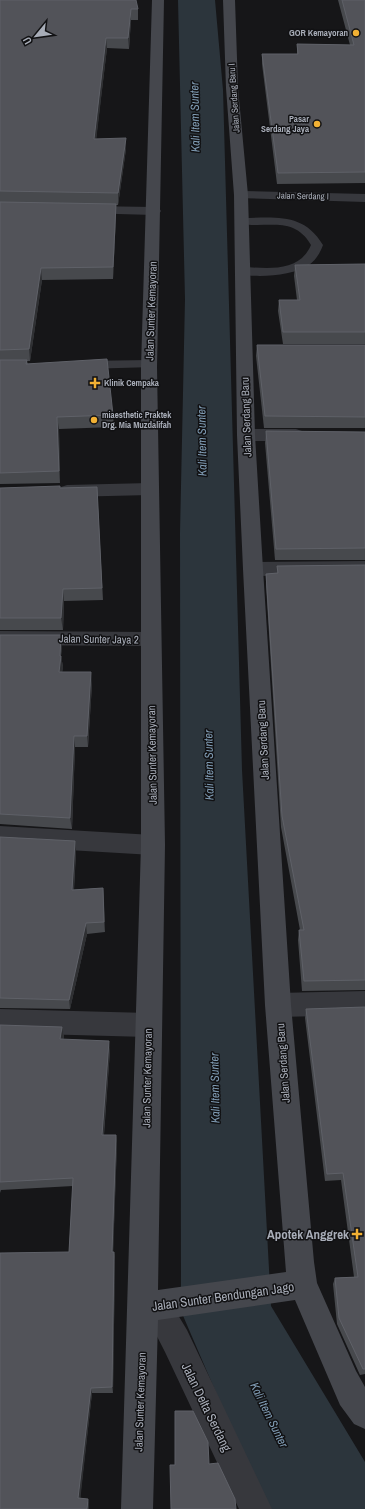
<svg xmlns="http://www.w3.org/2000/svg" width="365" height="1509" viewBox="0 0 365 1509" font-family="'Archivo Narrow',sans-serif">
<rect width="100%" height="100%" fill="#161618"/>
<path fill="#2c353c" d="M178 0H215L223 90 242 770 271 1306 365 1462V1509H266L181 1311 180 533 185 299Z"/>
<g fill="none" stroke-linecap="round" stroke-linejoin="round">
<g fill="#37383d" fill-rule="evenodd">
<path d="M241 218C275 218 303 212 323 245 320 253 316 260 309 265 293 276 257 278 239 274L237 271 239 268 243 267C268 268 299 273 311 245 293 214 265 230 237 223L235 221 237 219Z"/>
<path d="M149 360 154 361 155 364 154 367 84 369 79 368 78 365 79 362 84 361Z"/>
</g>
<g fill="#37383d" fill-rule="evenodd">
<path d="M241 191 365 194V202L236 198 234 195 236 192Z"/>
<path d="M87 206 154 207 159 208 161 211 159 214 154 215 82 213 80 210 82 207Z"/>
<path d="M246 429H296L302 431 305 435 302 439 296 441H246L240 439 237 435 240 431Z"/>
<path d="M150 483 156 485 159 489 156 493 150 495 67 497 61 495 58 491 61 487 67 485Z"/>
<path d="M365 561V575L253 576 246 574 243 569 246 564 253 562Z"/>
<path d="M0 631 151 632 158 634 161 639 158 644 151 646 0 645Z"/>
<path d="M0 826 153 835 161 838 165 845 161 852 153 855 0 846Z"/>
<path d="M365 991V1015L278 1017 269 1013 265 1005 269 997 278 993Z"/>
<path d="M0 1009 148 1013 157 1017 161 1025 157 1033 148 1037 0 1033Z"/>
<path d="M156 1290 166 1295 187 1330 272 1509H239L165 1352 141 1305 146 1295Z"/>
</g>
<path fill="#45474d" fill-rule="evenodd" d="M152 0H164L157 367 165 845 158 1290 286 1272 265 1005 243 569 237 435 234 195 226 88 223 0H235L238 88 248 195 255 435 263 569 291 1005 314 1262 317 1283 356 1371 365 1387V1429L354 1424 340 1405 295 1300 158 1320 153 1509H121L141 845V367Z"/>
</g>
<g fill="#47494d">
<path d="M0 0 138 9V20H131L129 49 107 48 96 139 126 149 118 205H116V216L113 279 42 280 30 361H27L28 364 113 415 114 427 59 429 60 483 0 484Z"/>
<path d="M338 0H365V183L277 184 262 64V54H297V44L350 45Z"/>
<path d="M365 264V344H283L278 311 279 300H297L294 276 295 265Z"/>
<path d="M257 345H365V428H264L256 356Z"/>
<path d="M266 431 365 432V560H275L265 443Z"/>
<path d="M97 487 103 600 64 601 63 630H0V488H60Z"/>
<path d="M365 565V990L302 991 298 940 299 930H300L281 827 266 585V574L277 573V566Z"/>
<path d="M0 635H61L62 647 61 656 63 667 62 672 92 684 88 747H75L72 829 0 824Z"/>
<path d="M0 837 75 841 76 852 74 890 103 888 105 932 87 934 70 1009 0 1008Z"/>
<path d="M365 1007V1374L360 1375 337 1324 333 1284 335 1278 354 1277 341 1180 325 1181 305 1018 306 1009Z"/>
<path d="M0 1025 62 1027 64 1036 63 1040 110 1050 104 1135H116L117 1143 113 1252H114L115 1259 113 1393H92L80 1498 89 1503V1509H0L69 1252 73 1186 1 1190 0 1193Z"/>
</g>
<g fill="#2f3033">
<path d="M131 9V20L129 49 128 38Z"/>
<path d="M106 38 107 48 95 150 94 139Z"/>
<path d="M126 138V149L118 205V193Z"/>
<path d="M116 204V216L113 279V267Z"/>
<path d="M41 268 42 280 30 361 29 349Z"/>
<path d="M57 417 59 429 60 483 59 471Z"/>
<path d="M63 589 64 601 63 630 61 618Z"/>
<path d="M61 635 62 647 61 656 63 667 61 683 59 672Z"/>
<path d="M91 672 92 684 88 747 87 736Z"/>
<path d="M74 736 75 747 72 829 70 818Z"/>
<path d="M75 841 76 852 73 900 72 890Z"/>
<path d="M103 888 104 898 105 932 104 922Z"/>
<path d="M86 923 87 934 70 1009 69 1000Z"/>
<path d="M62 1027 64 1036 61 1049 60 1039Z"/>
<path d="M109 1041 110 1050 103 1143 102 1135Z"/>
<path d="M116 1135 117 1143 113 1259 112 1252Z"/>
<path d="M114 1252 115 1259 113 1393 112 1387Z"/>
<path d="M91 1388 92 1393 80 1502 78 1498Z"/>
<path d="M88 1499 89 1503V1509H87Z"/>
</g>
<g fill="#525359" stroke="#5f6168">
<path d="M0 0H136L138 9H131L128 38H106L94 139 126 138 118 193 0 191Z"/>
<path d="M342 0H365V172L278 173 262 54H298L297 44 354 45Z"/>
<path d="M0 202 116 204 113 267 41 268 29 349 0 350Z"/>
<path d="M365 264V332H283L279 300H300L295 265Z"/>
<path d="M257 345H365V417L265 416Z"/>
<path d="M107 359 113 415 57 417 59 471 0 473V360H27L26 364Z"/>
<path d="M266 431 365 432V548L276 549Z"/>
<path d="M60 486V488L97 487 102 588 63 589 61 618H0V488Z"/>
<path d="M365 565V980L304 981 299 930H304L282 816 266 574 278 573 277 566Z"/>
<path d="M0 635H61L60 656H61L59 672H91L87 736H74L70 818 0 814Z"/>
<path d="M0 837 75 841 72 890 103 888 104 922 86 923 69 1000 0 998Z"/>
<path d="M365 1007V1369H363L339 1318 335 1278 358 1277 343 1173 327 1174 306 1009Z"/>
<path d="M0 1025 62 1027 60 1039 109 1041 102 1135H116L112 1252H114L112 1387 91 1388 78 1498 88 1499 87 1509H0V1253L69 1252 73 1178 0 1182Z"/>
<path d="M175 1411H193L208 1442 209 1464 218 1463 235 1499 236 1509H171L170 1465H175Z"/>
</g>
<g fill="#f2b134" stroke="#111113" stroke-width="1.5">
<circle cx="356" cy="33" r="4"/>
<circle cx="317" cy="124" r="4"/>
<path d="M93 377h4v4h4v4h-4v4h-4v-4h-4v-4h4z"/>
<circle cx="94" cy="420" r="4"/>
<path d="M355 1228h4v4h4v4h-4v4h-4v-4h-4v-4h4z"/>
</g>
<g text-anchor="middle" stroke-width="3" stroke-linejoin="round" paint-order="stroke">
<g font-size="9" font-weight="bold" fill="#a8adb8" stroke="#111113" text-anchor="end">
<text x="348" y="36">GOR Kemayoran</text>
<text x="309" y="122">Pasar<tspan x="309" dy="10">Serdang Jaya</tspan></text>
<text x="104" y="386" text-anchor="start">Klinik Cempaka</text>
<text x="102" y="418" text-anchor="start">miaesthetic Praktek<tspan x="102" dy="10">Drg. Mia Muzdalifah</tspan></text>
</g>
<g font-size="9" fill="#a8adb8" stroke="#111113">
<text transform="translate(234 98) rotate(-94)" y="3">Jalan Serdang Baru I</text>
<text transform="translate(303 196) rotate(1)" y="3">Jalan Serdang I</text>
</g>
<g font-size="11" fill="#a8adb8" stroke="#111113">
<text transform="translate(151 311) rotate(-88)" y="4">Jalan Sunter Kemayoran</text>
<text transform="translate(246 417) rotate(-92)" y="4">Jalan Serdang Baru</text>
<text transform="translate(99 639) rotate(1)" y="4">Jalan Sunter Jaya 2</text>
<text transform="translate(263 740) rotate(-93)" y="4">Jalan Serdang Baru</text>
<text transform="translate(152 755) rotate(-91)" y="4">Jalan Sunter Kemayoran</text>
<text transform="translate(283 1063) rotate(-94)" y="4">Jalan Serdang Baru</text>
<text transform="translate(147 1078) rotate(-89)" y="4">Jalan Sunter Kemayoran</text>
<text transform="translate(140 1402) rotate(-88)" y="4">Jalan Sunter Kemayoran</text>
</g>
<g font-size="12" font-style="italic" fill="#7f9bb3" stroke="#111113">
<text transform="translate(195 117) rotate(-91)" y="4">Kali Item Sunter</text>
<text transform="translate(202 441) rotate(-91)" y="4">Kali Item Sunter</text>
<text transform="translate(209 765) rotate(-91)" y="4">Kali Item Sunter</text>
<text transform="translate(215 1088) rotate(-91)" y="4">Kali Item Sunter</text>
<text transform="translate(269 1415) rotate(64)" y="4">Kali Item Sunter</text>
</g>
<g font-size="13" font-weight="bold" fill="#a8adb8" stroke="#111113" text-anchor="end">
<text x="349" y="1239">Apotek Anggrek</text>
</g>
<g font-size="13" fill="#a8adb8" stroke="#111113">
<text transform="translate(223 1296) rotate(-8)" y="5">Jalan Sunter Bendungan Jago</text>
<text transform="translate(207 1407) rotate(64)" y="5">Jalan Delta Serdang</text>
</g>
</g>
<g transform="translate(36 36) rotate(241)" stroke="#111113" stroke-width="3" paint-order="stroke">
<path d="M0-3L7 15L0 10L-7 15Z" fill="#a8adb8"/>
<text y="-6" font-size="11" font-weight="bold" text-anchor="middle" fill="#a8adb8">U</text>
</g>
</svg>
